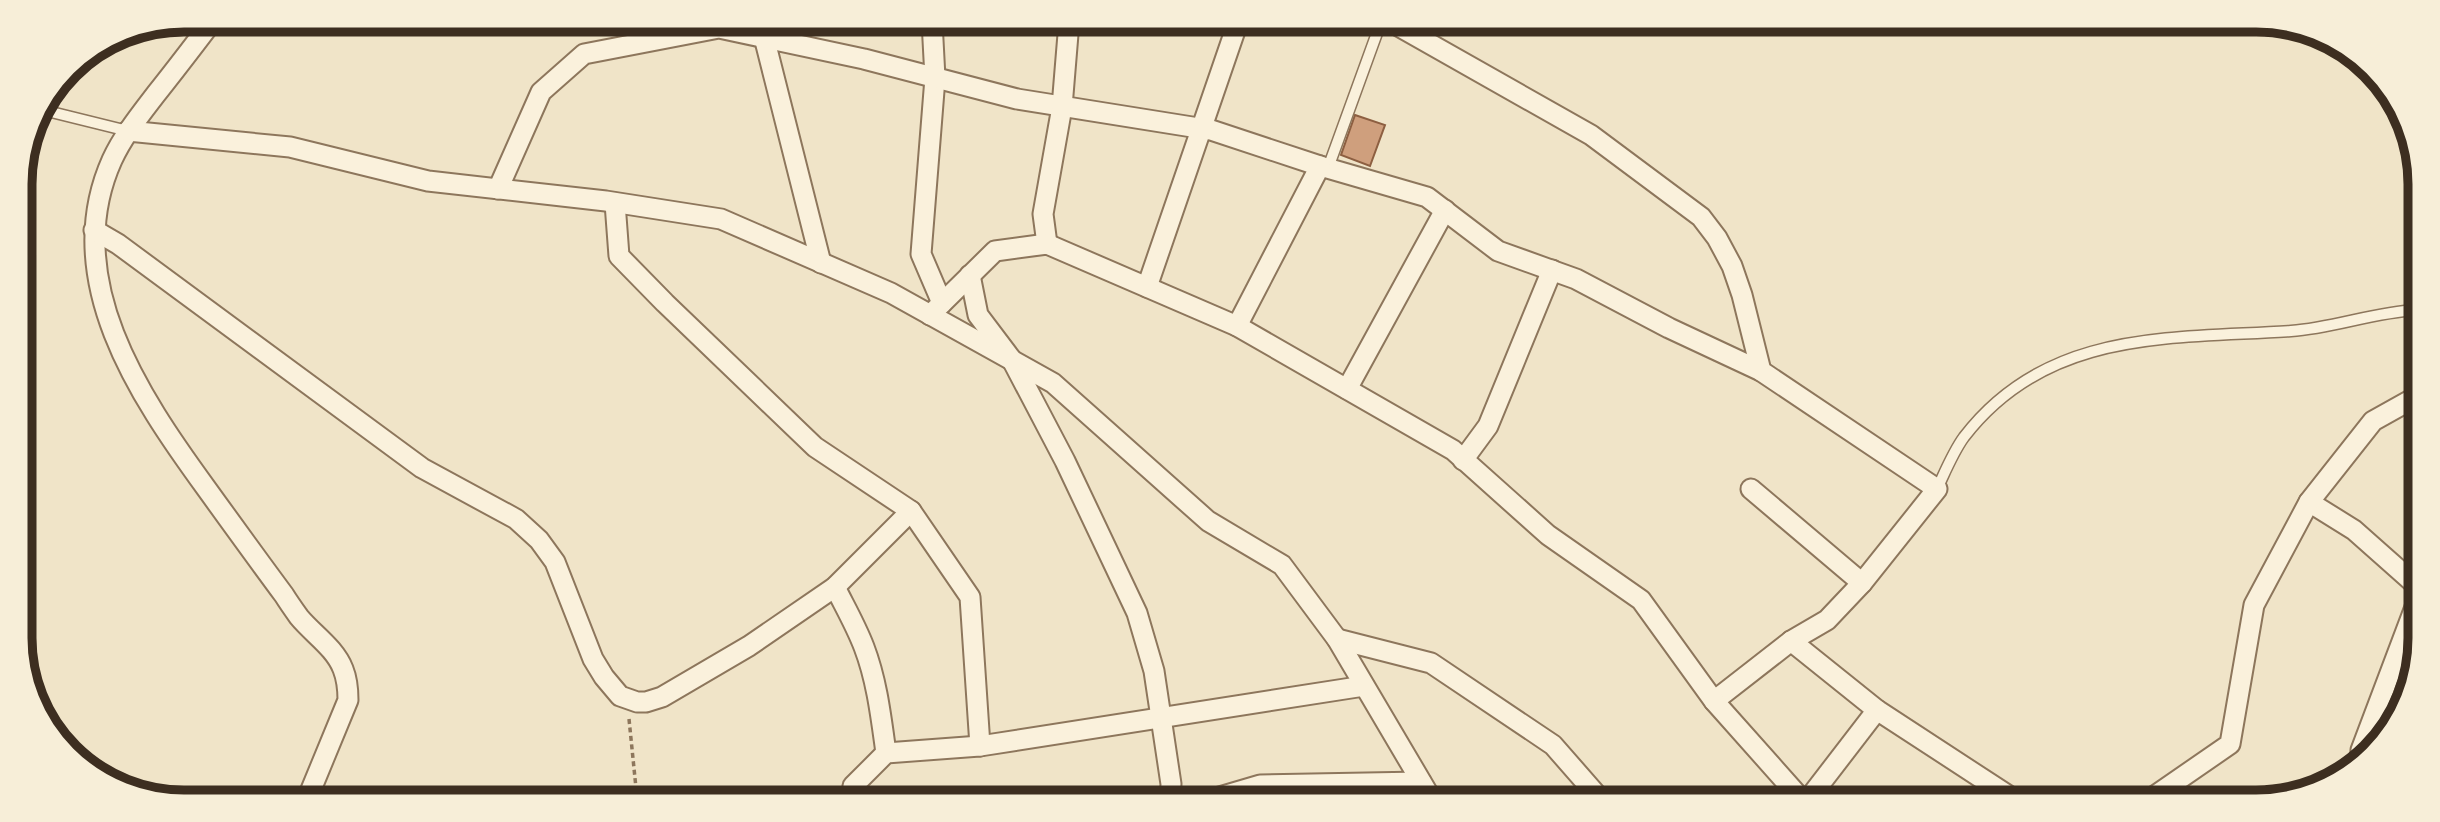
<svg xmlns="http://www.w3.org/2000/svg" width="2440" height="822" viewBox="0 0 2440 822" font-family="Merriweather,serif">
<rect width="100%" height="100%" fill="#f0e4c8"/>
<path fill="#cf9f7d" stroke="#8d5f41" stroke-width="2" d="M1355 115 1385 125 1370 166 1341 155Z"/>
<g fill="none" stroke-linecap="round" stroke-linejoin="round">
<defs>
<g id="service">
<path d="M39 109 128 131"/>
<path d="M1328 168 1381 22"/>
<path d="M1937 489C1945 472 1953 452 1964 437 2047 329 2170 339 2291 331 2334 328 2374 312 2417 310"/>
</g>
<g id="minor">
<path d="M214 19C195 44 176 69 156 94 140 115 123 136 112 160 59 278 139 396 206 488 232 524 258 560 284 595 289 603 294 610 299 617 313 634 335 648 343 669 347 679 348 689 348 700L308 797"/>
<path d="M932 21 935 78 921 254 942 303"/>
<path d="M1393 23 1591 135 1701 217 1717 238 1732 266 1742 295 1761 371 1937 489 1862 583 1827 620 1791 641 1714 701"/>
<path d="M764 37 821 263"/>
<path d="M128 131 290 147 428 181 606 201 721 219 891 293 1053 383 1208 521 1282 565 1337 639 1432 800"/>
<path d="M498 189 541 92 584 54 719 28 864 59 1017 99 1211 130 1320 166 1427 197 1498 251 1576 279 1669 328 1761 371"/>
<path d="M615 203 619 256 665 303 815 447 911 511 970 597 980 746"/>
<path d="M94 230 118 244 422 468 516 519 539 540 555 562 593 659 604 677 620 696 637 702H646L662 697 749 646 835 587 911 511"/>
<path d="M1047 244 1043 214 1062 107 1069 22"/>
<path d="M970 275 978 315 1012 360 1065 461 1137 613 1154 671 1171 784 1170 800"/>
<path d="M1147 287 1238 22"/>
<path d="M930 315 995 251 1047 244 1237 326 1453 450 1548 535 1641 600 1714 701 1803 801"/>
<path d="M1237 326 1320 166"/>
<path d="M1347 389 1445 210"/>
<path d="M1463 460 1488 426 1552 270"/>
<path d="M1751 489 1862 583"/>
<path d="M2309 502 2354 530 2416 585"/>
<path d="M835 587C845 607 856 626 864 647 877 681 881 717 886 753"/>
<path d="M1337 639 1431 663 1553 745 1602 801"/>
<path d="M1791 641 1877 710 2018 802"/>
<path d="M2360 764 2361 750 2415 607"/>
<path d="M852 799 853 786 886 753 980 746 1364 686"/>
<path d="M1209 800 1260 785 1421 782"/>
<path d="M1807 801 1877 710"/>
<path d="M2146 802 2230 744 2254 605 2309 502 2373 421 2416 397"/>
</g>
</defs>
<use href="#service" stroke="#8d765c" stroke-width="13"/>
<use href="#minor" stroke="#8d765c" stroke-width="23"/>
<path stroke="#8d765c" stroke-width="3.5" stroke-dasharray="5 3.5" stroke-linecap="butt" d="M629 719 637 798"/>
<use href="#service" stroke="#faf1dc" stroke-width="10"/>
<use href="#minor" stroke="#faf1dc" stroke-width="19"/>
</g>
<path d="M0 0H2440V822H0ZM184 32H2256A152 152 0 0 1 2408 184V638A152 152 0 0 1 2256 790H184A152 152 0 0 1 32 638V184A152 152 0 0 1 184 32Z" fill="#f7eed8" fill-rule="evenodd"/>
<path fill="none" stroke="#3d2e20" stroke-width="9" d="M184 32H2256A152 152 0 0 1 2408 184V638A152 152 0 0 1 2256 790H184A152 152 0 0 1 32 638V184A152 152 0 0 1 184 32Z"/>
</svg>
